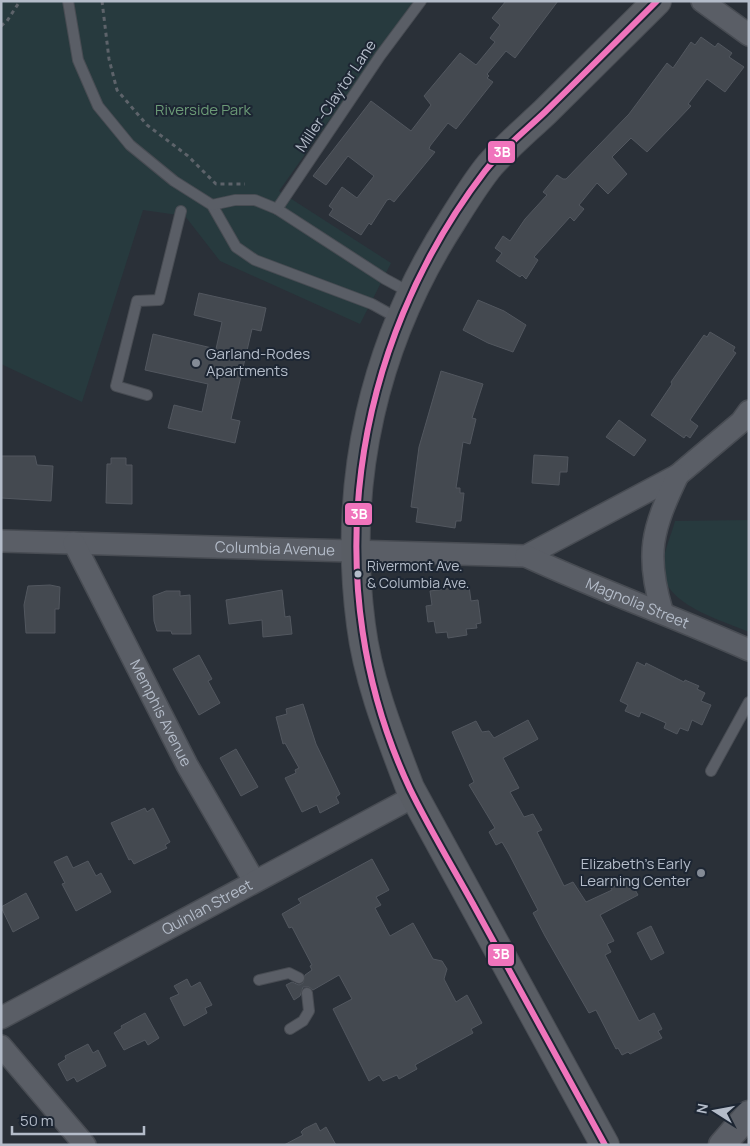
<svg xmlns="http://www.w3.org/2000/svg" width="750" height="1146" viewBox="0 0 750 1146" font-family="Manrope,sans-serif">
<rect width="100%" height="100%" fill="#2a3038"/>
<g fill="#273a3e">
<path d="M1 1H414L279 191 391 263 360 324 220 261 185 216 143 210 82 402 1 364Z"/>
<path d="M749 520V632C724 621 672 607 664 577 659 561 671 537 675 521Z"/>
</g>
<g fill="#444950" stroke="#52575f">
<path d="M506 1H558L515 58 506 51 487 74 489 76 487 78 493 82 478 101 456 129 448 123 430 146 429 149 435 152 394 202 390 199 387 200 371 225 369 223 361 235 329 215 333 209 329 206 342 187 357 198 374 176 348 156 326 185 313 176 371 101 411 131 431 105 424 96 460 53 476 65 495 42 490 38 500 25 492 18Z"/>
<path d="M701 37 715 47 718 43 732 53 729 57 744 67 725 92 707 79 688 104 691 106 647 152 631 138 612 157 627 174 608 194 597 183 579 205 584 209 574 221 570 217 534 257 538 260 526 279 522 275 520 277 496 261 502 253 495 248 503 236 510 241 525 219 547 195 543 192 557 175 563 179H566L629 114 667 63 673 68 691 42 695 45Z"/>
<path d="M199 293 266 308 261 331 252 329 231 419 240 421 235 443 168 428 174 405 202 412 208 384 145 370 153 334 216 349 222 322 194 315Z"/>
<path d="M478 300 504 311 526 325 513 352 488 343 463 330Z"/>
<path d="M710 332 735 347 733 351 736 353 690 420 698 426 690 438 686 435 684 438 651 415 672 384 671 382 704 335 707 337Z"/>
<path d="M441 371 483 384 472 418 476 419 470 444 463 442 456 488H460V493H464L461 521H456L455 528 416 522 418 508 411 507 419 447Z"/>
<path d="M619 420 646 440 634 456 606 437Z"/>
<path d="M534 455 568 457 567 472H560L559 485 532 483Z"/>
<path d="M1 456H35L37 465 53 466 51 501 1 498Z"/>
<path d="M111 458H126V465H132V504L106 503 107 464H111Z"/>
<path d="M50 585 60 587 59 609H55V633H26L24 605 28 586Z"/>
<path d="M469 586 471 601 478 600 481 623 476 624 477 628 466 629 467 635 448 638 447 632 436 633 434 621 428 622 426 606 432 605 430 591Z"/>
<path d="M282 590 285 617 290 616 292 634 263 637 262 620 229 624 226 600Z"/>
<path d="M166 591H180V596L190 595 191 634H172L171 631H157L154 621 153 596Z"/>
<path d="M199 655 212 679 208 681 220 703 199 715 173 669Z"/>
<path d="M637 662 645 666 646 663 684 682 685 680 699 686 697 689 705 693 701 701 711 705 702 725 692 720 688 731 680 728 677 734 664 728 666 723 641 712 639 717 625 711 628 705 620 701Z"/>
<path d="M303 704 316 744 340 794 336 797 339 803 320 813 317 805 302 812 285 778 296 773 295 770 299 768 285 743 283 744 276 717 287 714 286 709Z"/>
<path d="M528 720 538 739 503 758 519 788 510 792 524 817 533 814 542 830 537 832 564 886 573 882 586 902 612 890 611 888 629 879 638 895 600 915 614 941 607 944 611 952 605 955 639 1021 654 1013 662 1029 658 1031 662 1038 630 1054 628 1052 622 1055 618 1048 616 1049 596 1010 589 1013 545 936 533 913 538 910 509 854 502 842 496 845 489 832 495 828 469 785 474 782 452 732 476 721 482 732 489 731 494 738Z"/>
<path d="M236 749 258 787 241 796 220 758Z"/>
<path d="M145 808 147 812 153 808 170 842 165 845 167 848 134 864 131 859 129 860 111 823Z"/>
<path d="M67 856 73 868 88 861 96 876 101 873 111 892 76 911 62 884 65 883 54 862Z"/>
<path d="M372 859 389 890 376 897 381 905 375 908 390 936 413 923 433 959 442 961 447 969 444 979 456 1002 467 995 482 1023 471 1029 473 1033 415 1065 417 1069 399 1079 397 1075 383 1081 379 1075 369 1081 333 1009 352 999 339 975 313 990 309 987H303L300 996 294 1000 286 985 292 982 299 985 303 983 305 975 312 970 310 966 312 965 292 927 289 928 282 914 301 903 298 899Z"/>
<path d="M26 893 39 918 13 932 1 907Z"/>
<path d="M651 926 664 953 651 960 637 933Z"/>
<path d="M187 979 191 987 200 982 212 1005 205 1008 207 1013 184 1026 170 998 179 994 174 986Z"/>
<path d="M145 1013 159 1038 148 1045 145 1040 124 1050 114 1033 122 1028 121 1026Z"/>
<path d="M88 1044 93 1053 98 1050 106 1066 77 1082 74 1077 67 1081 58 1064 66 1059 65 1056Z"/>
<path d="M316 1123 320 1131 326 1127 336 1145H284L303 1135 301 1132 304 1129Z"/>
</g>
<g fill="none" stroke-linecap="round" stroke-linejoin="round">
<defs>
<g id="service">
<path d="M68 1 78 60 98 106 130 145 174 181 212 205 236 247 255 260 372 304 399 319"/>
<path d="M212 205 235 200H255L277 209 385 279 411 293"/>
<path d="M277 209 380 56 421 1"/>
<path d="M147 395 116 386 137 301 159 300 181 211"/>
<path d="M711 771 749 702"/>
<path d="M259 980 289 973 299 978"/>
<path d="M290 1029 303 1021 309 1011 307 993"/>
</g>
<g id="minor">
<path d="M702 1 749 35"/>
<path id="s1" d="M1 541 526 556 678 475 741 422 749 411"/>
<path id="s2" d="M74 543 187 765 254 881"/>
<path id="s3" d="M526 556C599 590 675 617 749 650"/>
<path d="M662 611C645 554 652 529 678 475"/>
<path id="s4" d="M1 1018 413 797"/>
<path d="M1 1046 85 1145"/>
</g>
<path id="tertiary" d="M722 1145 749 1114"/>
<path id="secondary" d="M605 1145 410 788C390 735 368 681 361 625 342 481 374 342 452 221 464 202 476 182 490 165 507 146 527 129 545 112 582 75 620 38 657 1"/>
</defs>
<use href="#service" stroke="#484c53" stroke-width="12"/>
<use href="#minor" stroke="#484c53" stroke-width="24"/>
<use href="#tertiary" stroke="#484c53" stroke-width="29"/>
<use href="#secondary" stroke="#484c53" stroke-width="30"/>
<g stroke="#5d636a" stroke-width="3" stroke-dasharray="4 4" stroke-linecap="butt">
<path d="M102 1 109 59 117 90 147 125 188 156 216 184H245"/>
<path d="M1 26 7 21 20 1"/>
</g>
<use href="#service" stroke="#5a5e66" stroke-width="10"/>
<use href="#minor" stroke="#5a5e66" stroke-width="21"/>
<use href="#tertiary" stroke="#5a5e66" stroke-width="26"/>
<use href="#secondary" stroke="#595d64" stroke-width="28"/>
<defs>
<path id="bus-1" d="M605 1145C561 1064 517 984 473 904 452 866 429 828 410 789 315 587 350 347 485 171 502 149 525 131 545 112 583 75 620 38 657 1"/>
</defs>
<use href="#bus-1" stroke="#1d2633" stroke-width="10"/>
<use href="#bus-1" stroke="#f074bc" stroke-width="6"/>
</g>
<g fill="#848b96" stroke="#1d2633" stroke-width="2">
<circle cx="196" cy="363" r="5"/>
<circle cx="701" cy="873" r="5"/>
</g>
<circle fill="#b4bcc9" stroke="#1d2633" stroke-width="2" cx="358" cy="574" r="4.5"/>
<g text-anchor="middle" stroke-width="4" stroke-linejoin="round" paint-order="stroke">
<g font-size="14" fill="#b4bcc9" stroke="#1d2633" text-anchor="start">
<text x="367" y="571">Rivermont Ave.<tspan x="367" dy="17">&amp; Columbia Ave.</tspan></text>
</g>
<g font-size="15" fill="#b4bcc9" stroke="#1d2633">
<text transform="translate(336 96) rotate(-56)" y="5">Miller-Claytor Lane</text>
<text dy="5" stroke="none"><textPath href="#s1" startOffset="274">Columbia Avenue</textPath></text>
<text dy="5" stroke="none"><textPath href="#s3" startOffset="121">Magnolia Street</textPath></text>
<text dy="5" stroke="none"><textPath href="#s2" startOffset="191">Memphis Avenue</textPath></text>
<text dy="5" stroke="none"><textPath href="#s4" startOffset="234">Quinlan Street</textPath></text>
</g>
<g font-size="15" fill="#6b9a76" stroke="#1d2633">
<text x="203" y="115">Riverside Park</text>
</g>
<g font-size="15" fill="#b4bcc9" stroke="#1d2633" text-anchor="start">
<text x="206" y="359">Garland-Rodes<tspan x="206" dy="17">Apartments</tspan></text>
<text x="691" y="869" text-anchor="end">Elizabeth's Early<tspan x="691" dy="17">Learning Center</tspan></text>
</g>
</g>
<g stroke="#1d2633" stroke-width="2">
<rect x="487" y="140" width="29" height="24" rx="5" fill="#f074bc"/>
<rect x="344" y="502" width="29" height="24" rx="5" fill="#f074bc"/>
<rect x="487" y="943" width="28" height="24" rx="5" fill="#f074bc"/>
</g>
<g font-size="14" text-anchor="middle" font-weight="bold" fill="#fff">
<text x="502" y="157">3B</text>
<text x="359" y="519">3B</text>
<text x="501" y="959">3B</text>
</g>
<rect width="750" height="1146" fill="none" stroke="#b4bcc9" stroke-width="5"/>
<g transform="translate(715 1111) rotate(281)" stroke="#1d2633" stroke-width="4" paint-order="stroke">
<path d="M0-4L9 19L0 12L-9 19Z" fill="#b4bcc9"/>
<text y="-8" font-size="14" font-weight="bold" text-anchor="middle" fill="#b4bcc9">N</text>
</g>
<path d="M12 1126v8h132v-8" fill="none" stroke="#b4bcc9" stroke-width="2.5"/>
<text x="20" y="1126" font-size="15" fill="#b4bcc9" stroke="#1d2633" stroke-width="4" paint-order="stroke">50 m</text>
</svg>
